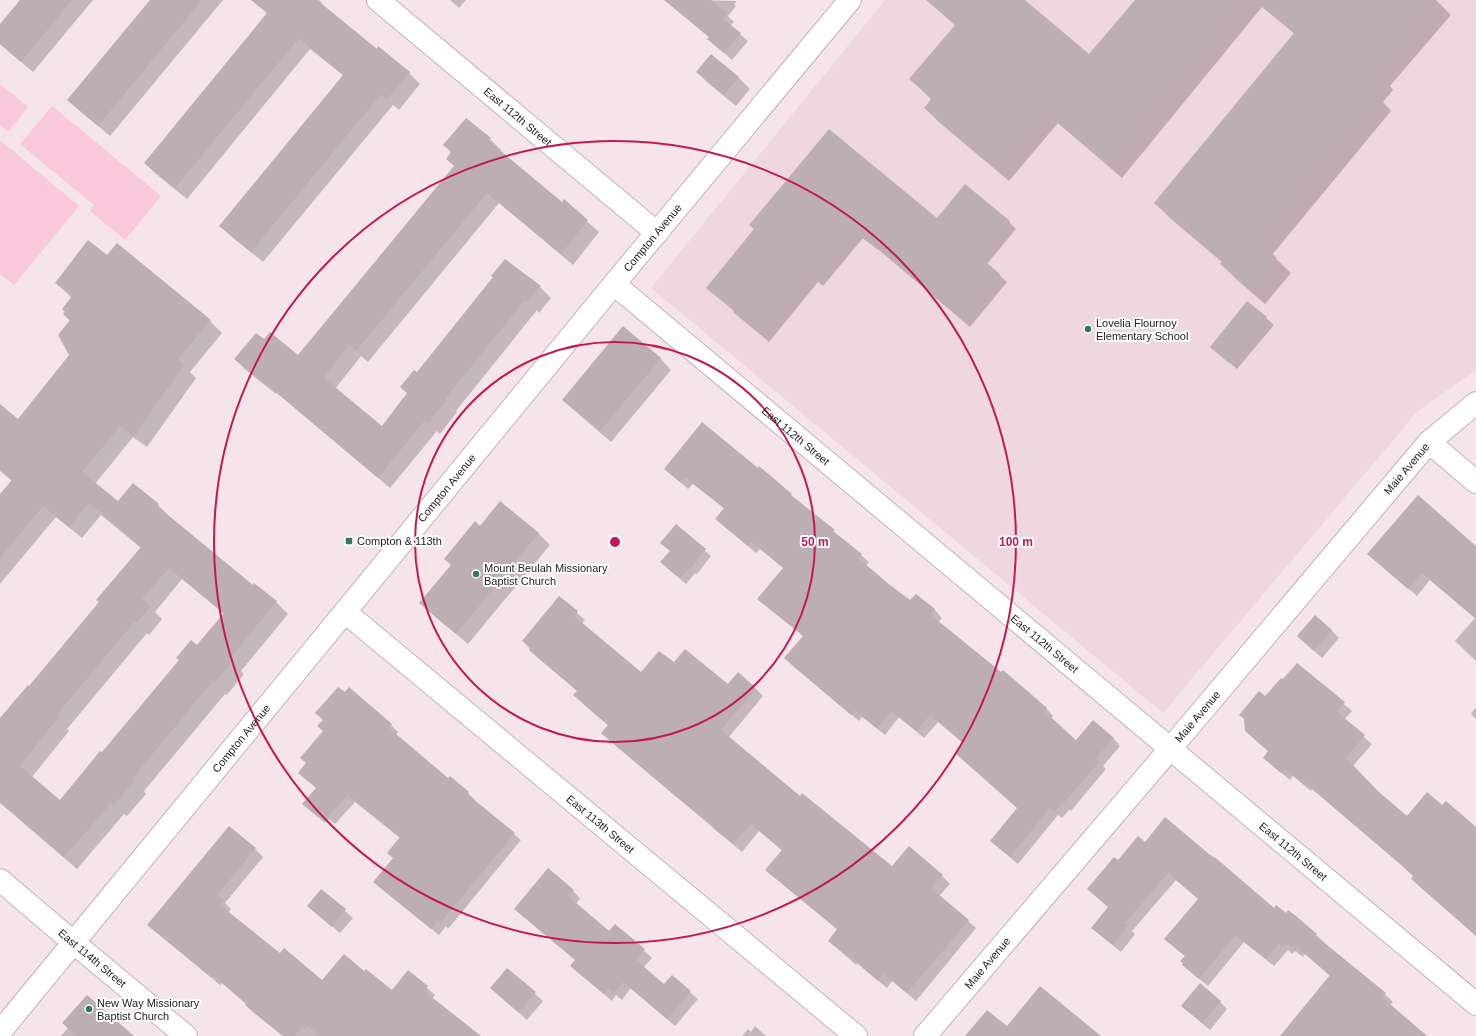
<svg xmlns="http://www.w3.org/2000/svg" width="1476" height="1036" viewBox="0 0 1476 1036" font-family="Helvetica,sans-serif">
<rect width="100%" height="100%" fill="#f5e5ea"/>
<path fill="#efd7e0" d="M885 0H1476V370L1417 412 1163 713 651 288Z"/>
<g fill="#f9c8da">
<path d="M0 84 28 107 8 132 0 125Z"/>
<path d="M52 106 161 196 125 240 90 211 94 205 20 144Z"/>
<path d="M0 140 79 206 14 285 0 274Z"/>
</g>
<g fill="#0003" fill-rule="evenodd">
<path d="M21 0H93L33 72 0 44V26Z"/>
<path d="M151 0H223L110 136 80 111 68 100Z"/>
<path d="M266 0H319L322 3 321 4 377 50 409 73 420 84 399 110 393 105 263 262 232 237 221 226 344 76 310 49 187 199 156 174 145 163 269 13Z"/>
<path d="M450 0H466L459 8Z"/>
<path d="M683 0 737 1 734 4 736 6 728 16 734 22 730 26 748 41 732 60 708 39 709 37 676 9Z"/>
<path d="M941 0H1024L1089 55 1136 0H1436L1451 15 1390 86 1393 90 1383 102 1391 111 1272 255 1291 273 1265 304 1236 279 1222 264 1223 263 1170 218 1155 203 1295 34 1262 7 1122 178 1058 123 1009 181 940 123 925 108 932 100 910 79 956 26 936 7Z"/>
<path d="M711 55 739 78 750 89 736 106 708 83 697 72Z"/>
<path d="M490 139 501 150 500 152 562 203 564 201 599 232 573 265 499 203 368 362 361 356 335 389 382 427 408 394 417 373 540 287 551 298 539 313 537 310 456 411 457 412 440 434 437 431 390 488 277 393 276 394 246 370 235 359 264 340 298 356Z"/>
<path d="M937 220 1009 222 1016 229 987 264 1007 282 970 327 879 250H878L863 238 823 286 818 282 769 342 734 312 755 229Z"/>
<path d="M107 256 210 321 222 333 190 372 196 378 147 447 133 437 95 484 118 503 158 505 170 517 253 586 276 602 288 614 241 671 244 674 227 695 225 694 144 791 146 794 127 816 124 814 77 869 0 803V720L29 687 100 602 141 548 101 515 82 538 56 517 0 584V496L12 481 0 471V406L18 420 70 355V321L64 314 72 298 56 283ZM182 579 224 614 60 801 32 777 69 731 67 729 147 633 149 635 162 619 155 612Z"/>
<path d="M1266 318 1274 325 1237 369 1219 354Z"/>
<path d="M660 358 671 370 611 442 575 411 564 400Z"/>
<path d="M759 468 861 555 869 562 866 566 910 602 916 595 935 610 942 618 938 622 1046 708 1053 716 1051 719 1076 742 1113 738 1120 746 1103 766 1106 769 1071 811 1070 809 1062 818 1058 815 1018 864 999 848 1018 808 964 744 938 722 924 738 899 717 885 735 862 717 859 721 793 666 785 658 804 636 784 568 760 549 756 553 724 526 725 509 693 484 688 489 665 469H758Z"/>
<path d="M500 503 539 534 550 545 468 644 432 614 421 603 452 566 480 527Z"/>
<path d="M676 526 711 556 697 574 695 573 686 584 667 568Z"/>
<path d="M1476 547V661L1455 641 1475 618 1430 580 1417 596 1368 554Z"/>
<path d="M559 597 585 620 582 624 641 674 674 663 728 686 755 688 763 696 729 737 800 797 892 868 942 876 950 884 939 896 976 928 916 1001 892 981 887 988 857 963 856 965 837 948 829 941 838 930 766 870 783 851 759 831 742 852 610 741 609 726 582 703 578 691 538 658 523 641Z"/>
<path d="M1331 630 1339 638 1322 658 1298 636Z"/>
<path d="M1297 665 1352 711 1344 720 1372 744 1353 766 1379 793 1407 817 1416 877 1312 789 1311 791 1293 776 1290 780 1272 765 1269 752 1254 738 1265 698 1283 681Z"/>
<path d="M1476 707V719L1471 714Z"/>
<path d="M391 725 398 732 396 735 449 780 450 778 468 793 475 800V801L521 840 448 929 446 926 439 935 374 882 394 858 400 838 355 802 335 824 329 819 325 823 311 811Z"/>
<path d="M1145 843 1274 909 1316 935 1324 942 1323 944 1385 994 1393 1002 1390 1005 1426 1036H1281L1330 976 1305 954 1303 957 1295 951 1292 954 1288 950 1274 966 1244 942 1208 986 1191 972 1185 956 1174 947 1199 899 1176 880 1132 931 1135 934 1121 952 1101 936 1093 928 1109 907 1118 862Z"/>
<path d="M255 849 263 857 225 903 231 909 228 913 280 954 322 982 364 973 393 991 408 971 435 995 432 999 477 1036H283L254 1013 246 1005 247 1004 222 983 220 985 148 925Z"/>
<path d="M321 890 353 918 340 933 308 906Z"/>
<path d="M573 891 580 898 576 904 609 932 615 925 652 958 643 968 664 986 672 977 698 999 675 1026 631 988 622 1000 616 995 612 1001 579 973 576 960 523 916Z"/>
<path d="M507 969 543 1001 527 1020 491 988Z"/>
<path d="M1220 1002 1227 1009 1210 1030 1182 1006Z"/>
<path d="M63 1023 133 1036H61L68 1028Z"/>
<path d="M755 1026 766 1036H742L748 1029 751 1032Z"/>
</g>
<g fill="#bdaeb3" fill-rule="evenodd">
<path d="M20 0H72L21 62 0 44V24Z"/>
<path d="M150 0H202L98 126 67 100Z"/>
<path d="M251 0H317L377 49 378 46 410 72 387 99 381 94 251 252 219 226 343 75 299 38 175 188 144 163 267 13Z"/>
<path d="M664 0H711L727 13 723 19 741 33 724 53 707 39 709 37Z"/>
<path d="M926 0H1025L1089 54 1135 0H1242L1107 164 1042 110 994 167 924 108 932 98 909 79 955 25Z"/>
<path d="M1255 0H1436L1376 71 1379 74 1368 87 1377 95 1256 241 1277 258 1250 290 1220 264 1223 261 1154 203 1294 33Z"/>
<path d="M711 54 739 77 724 95 696 72Z"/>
<path d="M466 118 491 138 489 141 562 202 564 199 588 220 561 254 487 193 356 351 349 345 324 378 382 426 407 393 400 387 414 370 417 372 493 277 491 276 505 259 541 286 527 302 525 300 445 399 447 400 428 423 425 420 378 478 265 383 264 384 234 359 256 333 264 339 270 332 298 355 454 166 446 159 451 152 443 145Z"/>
<path d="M829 129 937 218 965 184 1010 221 980 257 1000 274 962 320 871 243 870 244 855 231 815 280 810 276 761 335 733 312 734 311 706 288 754 229 749 225Z"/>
<path d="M88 240 107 255 117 243 211 320 178 359 184 365 134 436 120 426 82 472 118 501 133 483 159 504 157 506 253 585 254 583 277 601 230 658 233 661 214 684 212 682 132 779 134 781 114 805 111 803 64 857 0 802V718L28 685 29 686 99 602 96 600 141 547 89 503 69 527 43 506 0 558V494L12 480 0 470V404L18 419 69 355 58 335 70 320 63 314 65 312 62 309 72 296 55 283ZM169 568 224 613 197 645 191 640 176 658 179 660 102 752 100 751 60 800 20 766 58 718 56 716 134 622 136 623 151 606 142 599Z"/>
<path d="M1247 301 1267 317 1229 363 1210 347Z"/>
<path d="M623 326 661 358 600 431 562 400Z"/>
<path d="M702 422 758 468 759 466 792 494 791 495 835 530 833 531 862 554 858 558 890 585 910 600 916 594 935 609 931 615 1001 672 1003 670 1017 682 1047 708 1044 711 1076 740 1093 720 1114 738 1096 758 1100 761 1063 804 1062 803 1054 812 1050 808 1010 857 990 841 1017 808 955 753 964 743 930 715 916 731 891 711 877 728 855 710 851 715 784 658 803 636 757 599 783 568 752 542 748 546 715 519 724 508 685 477 681 483 664 469Z"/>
<path d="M1418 495 1476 546V619L1422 573 1408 589 1367 554Z"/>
<path d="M500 501 539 533 456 634 419 603 451 565 444 559 475 521 480 526Z"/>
<path d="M676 524 706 549 690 569 689 568 680 578 660 562 670 551 660 543Z"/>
<path d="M559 596 578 611 574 616 641 672 659 651 674 662 685 649 728 684 738 672 756 688 721 730 800 796 802 793 892 866 909 846 943 875 931 888 969 920 907 993 884 974 878 981 849 956 848 957 828 941 837 929 765 870 782 850 751 824 733 844 713 828 714 827 673 794 601 733 608 725 573 695 577 691 529 650 531 648 522 641Z"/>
<path d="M1315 615 1332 630 1314 651 1297 636Z"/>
<path d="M1297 663 1345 702 1337 712 1365 735 1346 758 1379 792 1407 816 1427 792 1442 805 1446 801 1476 827V936L1411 879 1413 876 1400 864 1304 782 1303 784 1285 769 1281 773 1263 758 1268 751 1245 731 1244 719 1239 715 1259 691 1265 696 1281 678 1283 679Z"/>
<path d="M338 687 345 692 349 687 392 724 389 728 448 778 450 776 469 792 467 794 515 833 441 922 438 920 431 929 373 882 393 858 387 853 400 837 348 795 327 818 322 813 318 817 302 804 316 788 298 773 306 763 300 758 323 731 317 726 323 720 315 713Z"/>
<path d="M1165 817 1209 854 1217 859 1274 908 1276 905 1286 913 1288 910 1296 916 1317 934 1316 936 1386 993 1382 997 1427 1036H1280L1330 975 1297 947 1295 950 1287 944 1284 947 1279 943 1266 959 1235 935 1199 979 1182 965 1183 963 1180 961 1185 956 1164 939 1198 899 1168 873 1125 923 1128 925 1113 945 1091 928 1108 907 1087 889 1114 857 1118 860 1138 836 1145 842Z"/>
<path d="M229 826 256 848 217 895 224 900 220 905 280 953 284 948 322 980 344 954 364 971 366 969 392 990 408 970 428 986 424 991 481 1036H320L308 1026 306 1029 302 1027 294 1036H283L245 1005 246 1004 214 976 212 978 147 925Z"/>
<path d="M548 868 574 890 568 896 609 931 615 924 645 949 636 960 664 984 672 975 691 991 667 1019 623 982 614 993 608 988 604 994 570 966 575 960 514 909Z"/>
<path d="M321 889 346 909 332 927 307 906Z"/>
<path d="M507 968 536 992 519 1013 490 988Z"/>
<path d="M1200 983 1221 1001 1202 1023 1181 1006Z"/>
<path d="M1040 986 1101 1036H965L987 1010 1007 1026Z"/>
<path d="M87 995 134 1036H77L62 1023Z"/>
</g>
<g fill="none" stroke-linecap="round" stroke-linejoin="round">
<defs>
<g id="street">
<path id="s1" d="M378 0 657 233"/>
<path id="s2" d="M614 284 1476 1004"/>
<path d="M1429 442 1476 482"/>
<path id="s3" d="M345 612 856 1036"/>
<path id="s4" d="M0 880 74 943 186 1036"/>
<path id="s5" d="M925 1036 1170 749 1429 442 1476 403"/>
</g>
<g id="secondary">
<path id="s6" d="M0 1032 614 284 850 0"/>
</g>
</defs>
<use href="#street" stroke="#c2b2b8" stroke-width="24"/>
<use href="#secondary" stroke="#c2b2b8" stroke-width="24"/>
<use href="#street" stroke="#fff" stroke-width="22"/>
<use href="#secondary" stroke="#fff" stroke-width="22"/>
</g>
<g fill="none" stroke="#c2185b" stroke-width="2">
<circle cx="615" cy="542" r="200"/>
<circle cx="615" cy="542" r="401"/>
</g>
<g fill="#347769" stroke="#fff" stroke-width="1.5">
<circle cx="1088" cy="329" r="4"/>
<rect x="345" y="537" width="8" height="8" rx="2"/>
<circle cx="476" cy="574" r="4"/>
<circle cx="89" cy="1009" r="4"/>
</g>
<g text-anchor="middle" stroke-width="4" stroke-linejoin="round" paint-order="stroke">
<g font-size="11" fill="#201b1d" stroke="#fff">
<text dy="4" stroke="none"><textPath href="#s1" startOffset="182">East 112th Street</textPath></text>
<text dy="4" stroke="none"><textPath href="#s6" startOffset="1028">Compton Avenue</textPath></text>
<text dy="4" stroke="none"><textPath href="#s2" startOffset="237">East 112th Street</textPath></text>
<text dy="4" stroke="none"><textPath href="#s5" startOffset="744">Maie Avenue</textPath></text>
<text dy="4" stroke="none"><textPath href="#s6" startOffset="704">Compton Avenue</textPath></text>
<text dy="4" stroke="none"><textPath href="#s2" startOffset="561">East 112th Street</textPath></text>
<text dy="4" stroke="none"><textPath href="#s5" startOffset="420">Maie Avenue</textPath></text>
<text dy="4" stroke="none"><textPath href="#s6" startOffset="380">Compton Avenue</textPath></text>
<text dy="4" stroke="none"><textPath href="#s3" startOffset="332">East 113th Street</textPath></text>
<text dy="4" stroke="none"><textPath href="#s2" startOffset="885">East 112th Street</textPath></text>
<text dy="4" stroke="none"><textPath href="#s4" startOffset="121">East 114th Street</textPath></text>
<text dy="4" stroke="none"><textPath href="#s5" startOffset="96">Maie Avenue</textPath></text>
</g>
<g font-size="11" fill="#201b1d" stroke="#fff" text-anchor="start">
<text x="1096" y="327">Lovelia Flournoy<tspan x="1096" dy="13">Elementary School</tspan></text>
<text x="357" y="545">Compton &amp; 113th</text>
<text x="484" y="572">Mount Beulah Missionary<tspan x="484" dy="13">Baptist Church</tspan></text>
<text x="97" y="1007">New Way Missionary<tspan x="97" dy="13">Baptist Church</tspan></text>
</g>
</g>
<circle cx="615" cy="542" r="6" fill="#c2185b" stroke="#fff" stroke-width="2"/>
<g font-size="12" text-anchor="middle" font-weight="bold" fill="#c2185b" stroke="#fff" stroke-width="4" stroke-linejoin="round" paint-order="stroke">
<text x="815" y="546">50 m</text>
<text x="1016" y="546">100 m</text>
</g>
</svg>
